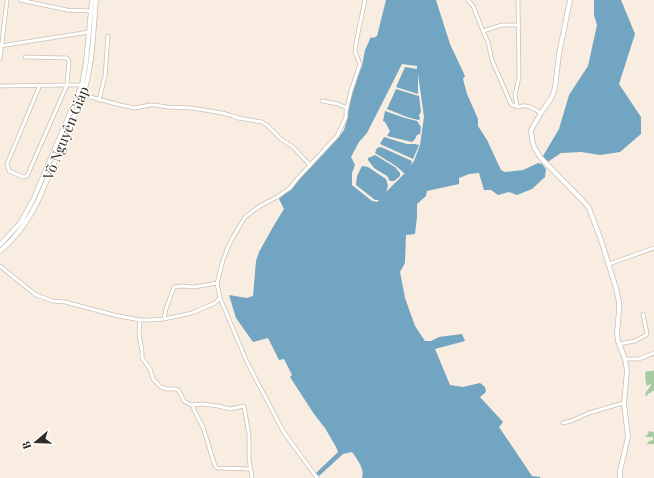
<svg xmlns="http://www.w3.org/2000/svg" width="654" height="478" viewBox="0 0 654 478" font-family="'Playfair Display',serif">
<rect width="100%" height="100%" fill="#f8ede0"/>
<g fill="#a7cca2">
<path d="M654 370V391H652L651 393H649L647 395V397L645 394 651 385 650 384 647 386 646 384 645 373 647 371H653Z"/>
<path d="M649 431 654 432V444H645L648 443 649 441 653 440V437H646L645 436 647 435Z"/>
</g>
<g fill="#72a5c2" fill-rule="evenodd">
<path d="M386 0H436L450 44 465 76 463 79 467 94 478 119V126L487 140 501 170 505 172 523 170 538 163 542 164 546 169 545 177 532 189 517 195 509 192 498 195 491 190H484L479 173 469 174 459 178V184L427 191 426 196 417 204V217L415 234 406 235 405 263 400 272 405 298 415 326 425 341H431L439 337 462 334 465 341 435 349 450 385 463 387 480 383 485 387 486 392 480 397 503 422 499 427 532 476 540 477V478H362C365 469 357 459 352 452L343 454 319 476 316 473 338 452 336 447 325 428 314 414 290 377 292 375 284 359 279 360 268 338 253 342 236 318 229 295 247 298 253 296 256 261 259 252 273 227 284 209 279 199 313 165 339 137 344 130 347 120 350 99 355 83 362 66 365 50 371 37 373 38 377 36ZM402 64 417 66V69L405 67 396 87 418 94V74L424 117 420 145 414 161 411 165 412 161 381 147 377 148 375 153 396 166 404 173H405L386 192 388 186 386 179 368 167 362 166 357 176 356 185 375 200H379L377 202 372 201 352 185V173L355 165 351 157 359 142 367 133Z"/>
<path d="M594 0H621L635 34 619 84 641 117V134L620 152 600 155 581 152 561 153 546 163 543 156 559 129 569 95 588 66 597 25 594 15Z"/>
<path d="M396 89 419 96 421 112 419 115 420 119 418 120 407 117 387 109Z"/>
<path d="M385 111 405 118 417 121 421 127 420 134 417 135 415 139 412 142 387 136 390 131 385 122 383 121Z"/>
<path d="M384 137 407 144H415L419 145 413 159 380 144Z"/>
<path d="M375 155 395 167 400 173V176L394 181H390L387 176 374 168 368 160V158Z"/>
</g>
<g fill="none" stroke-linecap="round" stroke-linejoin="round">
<defs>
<g id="street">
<path d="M20 0 67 10 91 11"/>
<path d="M468 0 473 6 483 31 488 42 492 60 511 104C517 109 519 105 526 106 530 106 537 111 541 113"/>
<path d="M483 31 502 25H519"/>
<path d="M0 46 89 32"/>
<path d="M25 57 67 58 69 61 67 85 27 176 23 177 9 171 7 164 40 85"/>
<path d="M0 59 7 0"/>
<path d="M0 86 67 85H82"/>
<path d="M83 95 120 105 135 108 150 105H155L167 107 192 108 222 113 233 116 238 118 262 122 268 126 281 139 293 147 310 165"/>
<path d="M99 100 105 76 108 36"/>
<path d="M322 101 338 104 347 108"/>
<path d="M517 107 515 95 519 77 518 0"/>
<path d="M609 264 654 248"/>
<path d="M0 266 31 291 36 295 53 301 65 302 114 315 140 320H149L164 319 192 313 215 303 220 298"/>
<path d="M164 319 166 309 174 287 181 286 194 287 217 283"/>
<path d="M140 320 139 334 142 351V358L150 369 153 379 161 387 167 389H177L180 393 184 401 191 405 203 404 218 406 230 409 244 406 249 435V459L252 478"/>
<path d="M619 344 635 341 646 335 647 334 643 314"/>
<path d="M625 359H639L654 353"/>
<path d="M193 405 194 410 203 427 215 466 217 468 251 469"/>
<path d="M563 423 571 421 589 413 616 405 624 403"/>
<path d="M317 478 283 431 247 362 220 298 217 283 223 260 228 247 232 239 245 217 260 206 277 197 290 188 297 179 337 136 346 117V111L351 91 360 64 355 52 356 43 365 0"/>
</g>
<g id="secondary">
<path d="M570 0 559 54 555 88 552 97 541 113 531 130 532 139 534 147 540 157 583 201 589 208 602 243 616 288 619 302V310L617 333 618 341 625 359 627 371 624 403 628 437 620 471V478"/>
<path d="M0 245 21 222 33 200 82 85 86 62 92 0"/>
<path d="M0 251C17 237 28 221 38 201L83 95C93 65 93 32 96 0"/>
</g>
</defs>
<use href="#street" stroke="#c9bfb2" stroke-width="4.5"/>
<use href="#secondary" stroke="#c9bfb2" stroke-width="5.5"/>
<use href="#street" stroke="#fff" stroke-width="3"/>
<use href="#secondary" stroke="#fff" stroke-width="4"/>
</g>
<g text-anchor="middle" stroke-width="3" stroke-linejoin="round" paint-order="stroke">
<g font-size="14" fill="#2f2b27" stroke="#fefcf9">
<text transform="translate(66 133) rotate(-68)" y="5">Võ Nguyên Giáp</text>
</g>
</g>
<g transform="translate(36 442) rotate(251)" stroke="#fefcf9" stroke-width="3" paint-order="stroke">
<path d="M0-3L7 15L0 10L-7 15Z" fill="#2f2b27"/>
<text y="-6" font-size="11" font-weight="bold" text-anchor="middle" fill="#2f2b27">B</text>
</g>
</svg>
